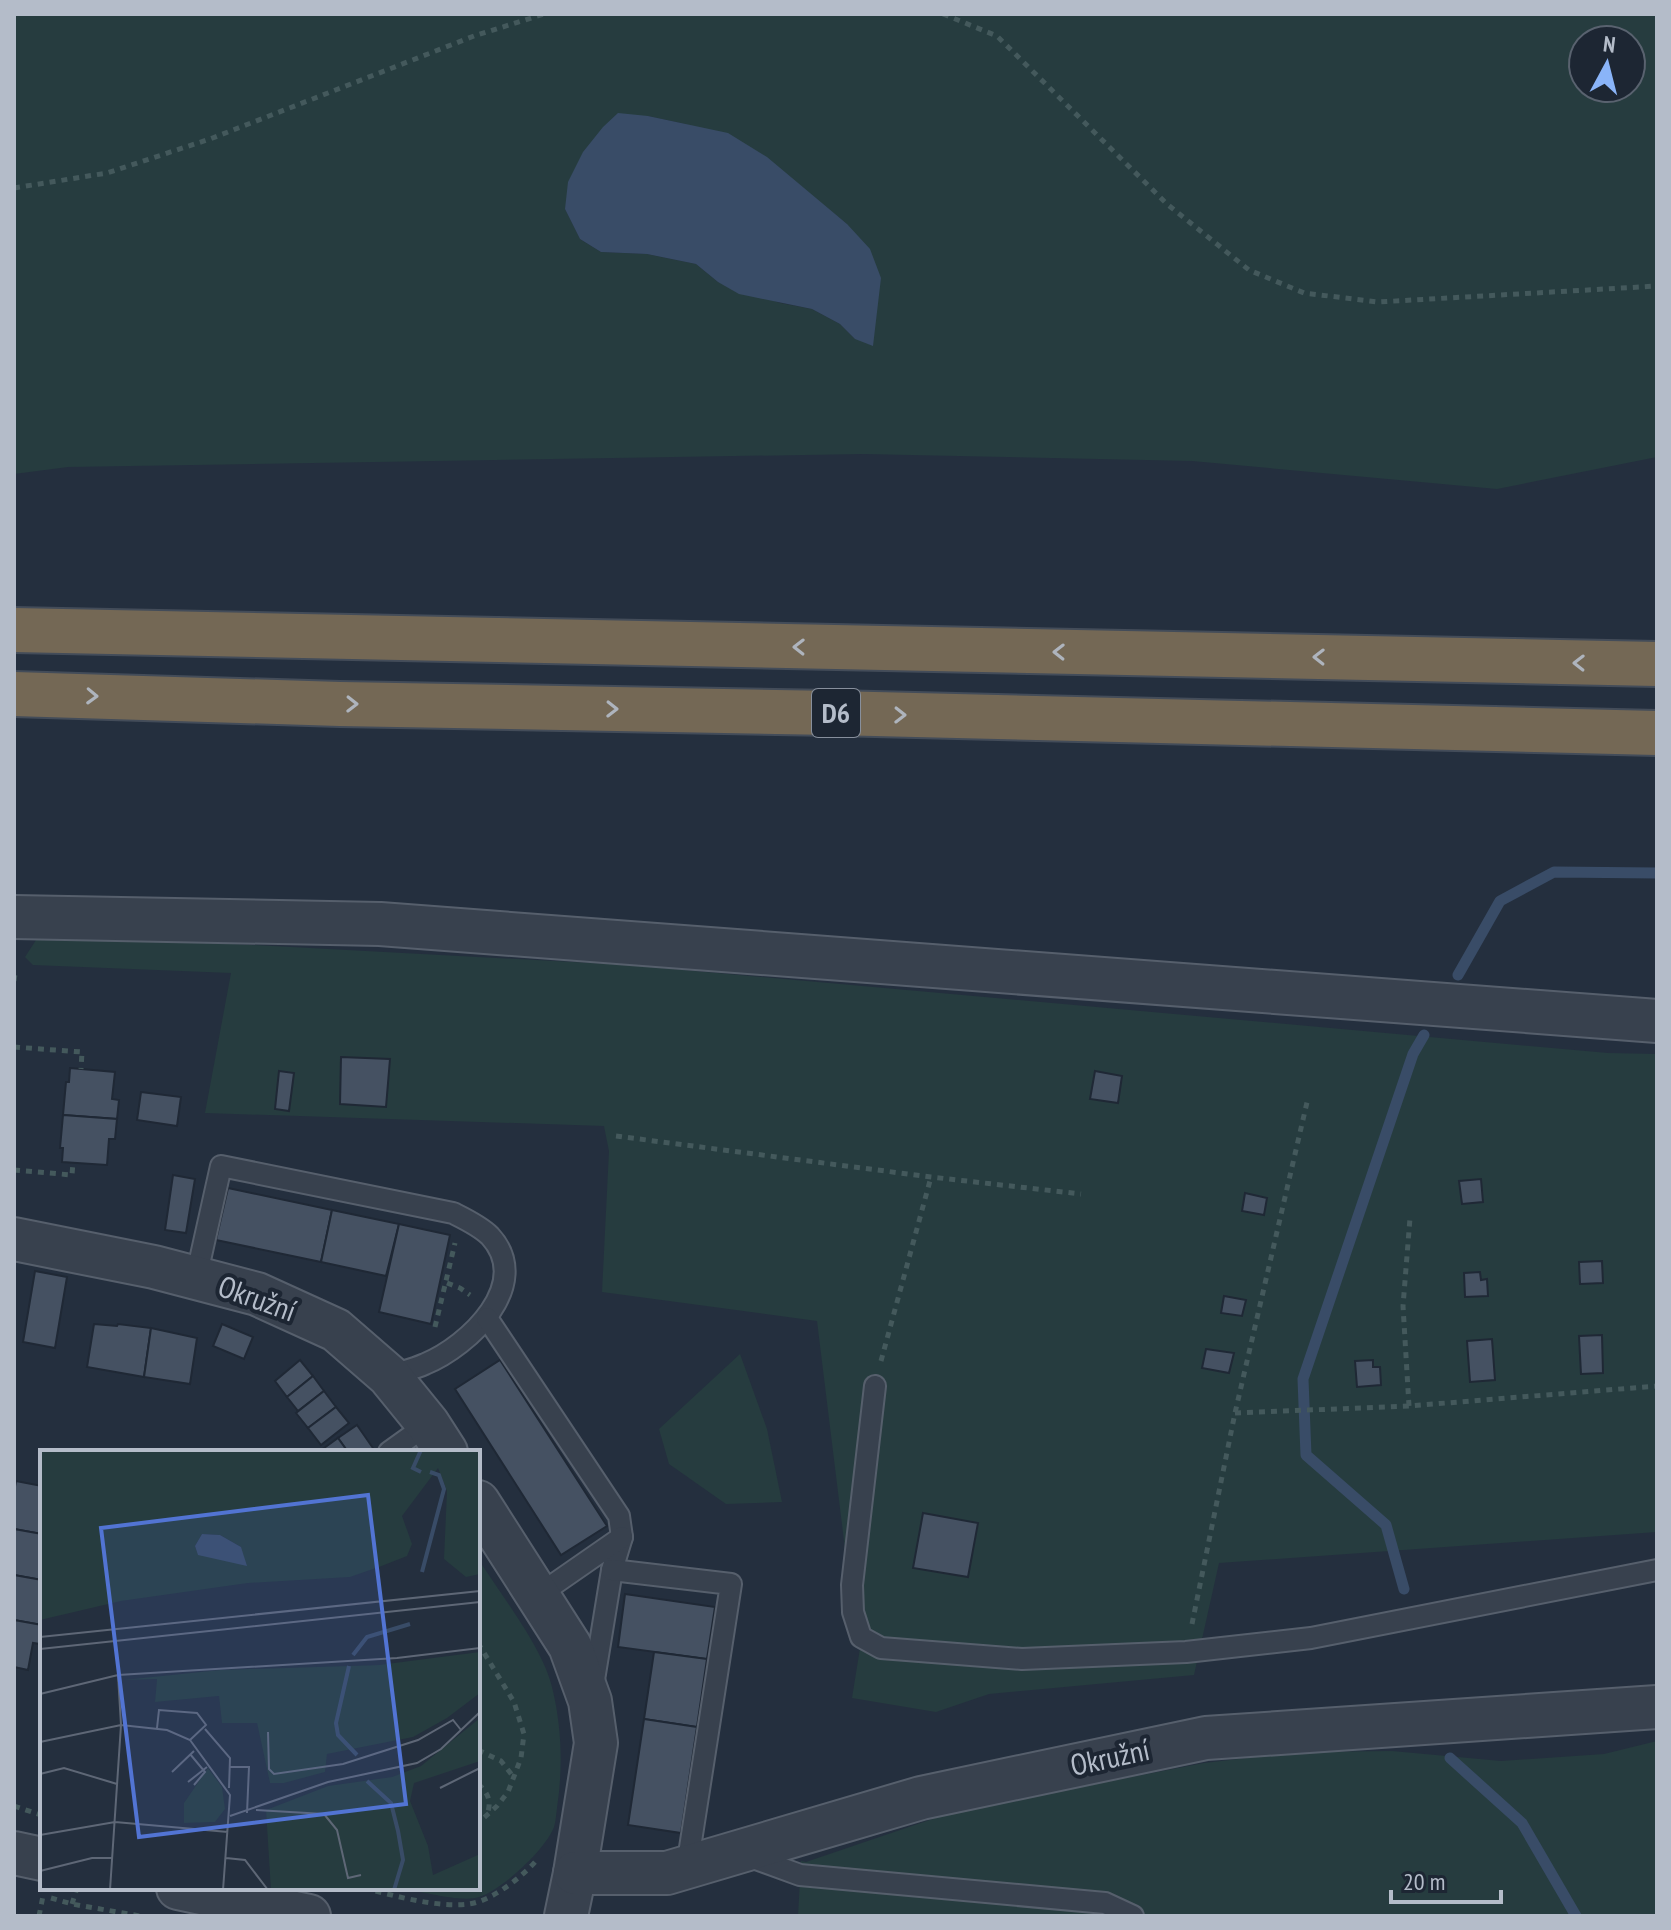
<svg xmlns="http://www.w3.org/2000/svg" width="1671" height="1930" viewBox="0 0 1671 1930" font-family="'PT Sans Narrow',sans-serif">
<rect width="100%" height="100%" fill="#242f3e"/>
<g fill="#263c3f" fill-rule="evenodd">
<path d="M14 14H1657V457L1497 489 1192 461 863 454 68 467 14 474ZM1583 40H1631V88H1583ZM648 116 685 124 814 198 847 224 855 339 840 324 812 309 780 303 718 282 696 264 647 254 601 252 580 239 565 209Z"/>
<path d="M65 935 629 965 1608 1053 1657 1054V1532L1219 1563 1194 1675 989 1694 936 1712 852 1698 861 1642 845 1549 817 1321 602 1292 609 1151 604 1126 205 1113 231 973 33 965 25 957 38 937Z"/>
<path d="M740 1354 767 1429 782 1502 726 1504 669 1464 659 1429Z"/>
<path d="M479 1560C501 1595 543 1648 552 1687 562 1727 563 1768 557 1808 556 1814 556 1821 554 1827 545 1850 503 1889 479 1897 462 1903 420 1891 400 1888H478Z"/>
<path d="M1657 1741V1916H798L801 1861 806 1862 956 1811 1204 1763 1298 1752 1392 1751 1501 1761 1604 1754Z"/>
</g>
<path fill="#394c67" d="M618 113 648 116 728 133 767 157 847 224 870 249 881 278 873 346 855 339 840 324 812 309 739 294 718 282 696 264 647 254 601 252 580 239 565 209 568 182 583 152 603 127Z"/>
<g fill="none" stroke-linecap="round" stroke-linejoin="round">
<g stroke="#394c67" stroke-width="11">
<path d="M1458 975 1500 901 1554 872 1657 873"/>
<path d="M1404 1589 1386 1525 1306 1455 1303 1379 1413 1054 1424 1035"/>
<path d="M1450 1758 1522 1823 1576 1916"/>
</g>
</g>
<g fill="#455162" stroke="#1f2835" stroke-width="2">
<path d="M341 1057 390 1059 386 1107 340 1104Z"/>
<path d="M70 1068 115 1072 112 1099 119 1100 117 1119 63 1115 66 1082H69Z"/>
<path d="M279 1071 294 1073 289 1111 275 1109Z"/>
<path d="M1095 1071 1122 1076 1118 1103 1090 1099Z"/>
<path d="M141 1092 181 1097 177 1126 137 1120Z"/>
<path d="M63 1115 117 1119 115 1139H109L107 1165 62 1162 63 1148H60Z"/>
<path d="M173 1175 195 1179 186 1233 165 1230Z"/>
<path d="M1481 1179 1483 1202 1462 1204 1459 1181Z"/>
<path d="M228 1188 332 1210 321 1262 216 1240Z"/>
<path d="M1245 1193 1267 1198 1264 1215 1242 1211Z"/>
<path d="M332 1210 399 1224 386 1276 321 1262Z"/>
<path d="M399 1224 450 1235 431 1324 379 1312Z"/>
<path d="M1602 1261 1603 1283 1580 1284 1579 1262Z"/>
<path d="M35 1271 67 1277 55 1348 23 1342Z"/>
<path d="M1480 1272 1481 1280 1487 1279 1488 1296 1465 1297 1464 1273Z"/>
<path d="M1224 1296 1246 1300 1242 1316 1221 1313Z"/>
<path d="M94 1324 117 1326 118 1324 151 1328 144 1377 87 1367Z"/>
<path d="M222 1324 253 1337 244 1359 213 1346Z"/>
<path d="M151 1328 197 1338 190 1384 144 1377Z"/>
<path d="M1602 1335 1603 1373 1581 1374 1579 1336Z"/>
<path d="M1492 1339 1495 1380 1470 1382 1467 1341Z"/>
<path d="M1206 1349 1234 1353 1229 1373 1202 1368Z"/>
<path d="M300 1360 313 1376 287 1397 275 1381Z"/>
<path d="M500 1360 607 1526 561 1555 455 1389Z"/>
<path d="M1373 1360V1367H1380L1381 1385 1357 1387 1355 1361Z"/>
<path d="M313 1376 324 1391 298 1411 287 1397Z"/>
<path d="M324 1391 336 1407 308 1428 296 1413Z"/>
<path d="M336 1407 349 1423 321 1445 308 1428Z"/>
<path d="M357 1425 375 1451V1452H348L338 1438Z"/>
<path d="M338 1438 348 1452H321L320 1451Z"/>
<path d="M16 1481 42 1486V1534L14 1529V1492Z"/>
<path d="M923 1513 978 1523 968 1577 913 1568Z"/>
<path d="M14 1529 42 1534V1580L14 1575Z"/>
<path d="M14 1575 42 1580 40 1605H42V1625L14 1620Z"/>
<path d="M625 1594 715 1607 707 1659 618 1647Z"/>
<path d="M14 1620 42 1625 40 1644 33 1643 28 1670 14 1667Z"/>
<path d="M654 1652 707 1659 697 1727 644 1719Z"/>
<path d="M644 1719 697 1727 681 1833 628 1825Z"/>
</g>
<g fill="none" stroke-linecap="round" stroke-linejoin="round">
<defs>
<g id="lane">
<path d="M196 1278 221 1166 453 1213C465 1219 480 1226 490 1236 534 1284 469 1346 425 1364 414 1369 401 1372 389 1376"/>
<path d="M487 1318 619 1516 622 1537 612 1570 593 1686"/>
<path d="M875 1386 852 1585 853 1612 861 1637 881 1648 1022 1659 1186 1652 1311 1638 1657 1570"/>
<path d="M389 1452 428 1424"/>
<path d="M612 1570 731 1584 687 1867"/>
<path d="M537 1596 622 1537"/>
<path d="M745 1855 800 1875 1105 1903 1133 1916"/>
</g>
<g id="street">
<path d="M14 917 380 924 1657 1021"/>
<path d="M14 1239 154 1267 257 1294 336 1330 389 1376 428 1424 446 1452"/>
<path d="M478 1502 570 1646 590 1701 596 1743 575 1873 566 1916"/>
<path d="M14 1853 42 1859"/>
<path d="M575 1873H667L921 1798 1206 1738 1657 1707"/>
<path d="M178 1888 309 1916"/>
</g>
<g id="highway">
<path d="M14 630 1657 664"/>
<path d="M14 694 340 704 834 713 1657 733"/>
</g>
</defs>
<use href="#lane" stroke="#565f6c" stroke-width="24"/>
<use href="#street" stroke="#565f6c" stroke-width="46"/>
<use href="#highway" stroke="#434c59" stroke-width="48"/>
<g stroke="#44595c" stroke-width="5" stroke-dasharray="6 6" stroke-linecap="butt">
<path d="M943 14 997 36 1167 204 1249 270 1304 293 1378 302 1657 286"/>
<path d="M14 188 107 173 210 139 474 36 544 14"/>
<path d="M14 981 15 974"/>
<path d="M14 1047 82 1052 81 1069"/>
<path d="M616 1136 931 1177 1081 1194"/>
<path d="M14 1170 72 1175 73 1162"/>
<path d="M447 1283 460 1288 470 1295"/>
<path d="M435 1327 455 1243"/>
<path d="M881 1361 931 1177"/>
<path d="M1409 1406 1403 1306 1410 1218"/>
<path d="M1235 1413 1409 1406 1657 1386"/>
<path d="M1192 1624 1235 1413 1308 1098"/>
<path d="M478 1643 514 1702 524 1734 521 1758 508 1792 497 1806 478 1823"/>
<path d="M478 1750 501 1761 512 1775"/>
<path d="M478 1784C488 1792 492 1802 487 1814"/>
<path d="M14 1806 41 1815"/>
<path d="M364 1888C395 1896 437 1908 469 1904 491 1901 521 1878 536 1861"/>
<path d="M51 1898 72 1904 140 1916"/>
<path d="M72 1904 77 1888"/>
<path d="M39 1916 43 1896"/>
</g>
<use href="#lane" stroke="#38414e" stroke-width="20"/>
<use href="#street" stroke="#38414e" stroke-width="42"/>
<use href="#highway" stroke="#746855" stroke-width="44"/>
</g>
<defs><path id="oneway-chevron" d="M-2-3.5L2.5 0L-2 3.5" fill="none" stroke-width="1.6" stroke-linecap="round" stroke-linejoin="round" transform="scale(2)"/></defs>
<g stroke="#aeb4bd">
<use href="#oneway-chevron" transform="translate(799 647) rotate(-179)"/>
<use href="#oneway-chevron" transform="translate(1059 652) rotate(-179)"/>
<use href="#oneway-chevron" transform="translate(1319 657) rotate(-179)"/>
<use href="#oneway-chevron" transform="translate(1579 663) rotate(-179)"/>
<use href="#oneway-chevron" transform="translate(92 696) rotate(2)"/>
<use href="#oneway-chevron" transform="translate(352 704) rotate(1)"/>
<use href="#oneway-chevron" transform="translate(612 709) rotate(1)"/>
<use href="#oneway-chevron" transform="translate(900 715) rotate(1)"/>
</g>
<g text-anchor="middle" stroke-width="8" stroke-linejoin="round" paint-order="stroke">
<rect fill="#1d2633" stroke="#878f9c" stroke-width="2" x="812" y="689" width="48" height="48" rx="6"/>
<g font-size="28" font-weight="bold" fill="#b4bcc9">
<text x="836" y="723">D6</text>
</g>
<g font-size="30" fill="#b4bcc9" stroke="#1d2633">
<text transform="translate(257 1299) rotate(20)" y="10">Okružní</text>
<text transform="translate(1110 1758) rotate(-12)" y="10">Okružní</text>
</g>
</g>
<g transform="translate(40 1450)">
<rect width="440" height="440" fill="#242f3e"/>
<path d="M0 0H440V124L426 127 404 109 407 41 398 18 362 66 372 94 367 106 339 117 310 127 208 133 81 151 0 170ZM162 84 180 85 201 97V113L158 104 155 96ZM440 202V243L407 268 373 287 287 304 285 322 244 333H230L217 273H182L179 246 115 252 117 229 83 230 180 220 339 215ZM440 268V311L374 333 370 351 388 396 393 425 440 404V440H231L226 360 288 336 352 327 381 316ZM168 318 182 337 185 359 175 372 144 373V353Z" fill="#263c3f" fill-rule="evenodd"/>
<path d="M162 84 180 85 201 97 207 116 158 105 155 96Z" fill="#394c67"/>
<path fill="none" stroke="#394c67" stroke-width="4" d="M381 22 373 18 381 0M382 122 404 39 399 25 390 22M313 205 327 187 370 174M309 216 296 273 298 285 317 305M327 331 351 353 358 381 363 410 354 440"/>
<path fill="none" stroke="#5e6776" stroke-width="2" d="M0 187 440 141M0 199 440 152M0 244 78 225 357 208 440 198M117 278 119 260 157 263 166 275 150 290M165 279 190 308 189 338M228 282 229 319 234 324 303 314 378 290 413 270 421 280M0 292 81 275 127 280 150 290 190 345 183 440M150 304 165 322 154 335M189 317H209L207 363M132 322 154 301M0 324 24 318 77 334M148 332 167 317M400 338 440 318M216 360 284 364 297 380 308 428 321 425M190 366 288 332 377 313 401 299 440 262M0 385 75 372 188 382M186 408 205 410 228 440M0 421 52 408H73M70 440 81 275 78 225"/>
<path fill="#5274d3" fill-opacity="0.15" stroke="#5274d3" stroke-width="4" d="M328 45 366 354 99 387 61 78Z"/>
<rect width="440" height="440" fill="none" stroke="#b4bcc9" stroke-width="4"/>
</g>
<rect width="1671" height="1930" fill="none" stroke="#b4bcc9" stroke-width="32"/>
<g transform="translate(1607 64) rotate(7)"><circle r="38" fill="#1d2633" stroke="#59626f" stroke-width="2"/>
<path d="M0-6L14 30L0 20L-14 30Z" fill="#8ab4f8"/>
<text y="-12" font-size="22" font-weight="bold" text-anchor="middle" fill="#b4bcc9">N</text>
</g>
<path d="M1391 1890v12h110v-12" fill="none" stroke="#b4bcc9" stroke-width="4"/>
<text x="1403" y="1890" font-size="24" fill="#b4bcc9" stroke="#1d2633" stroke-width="6" paint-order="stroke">20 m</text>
</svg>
